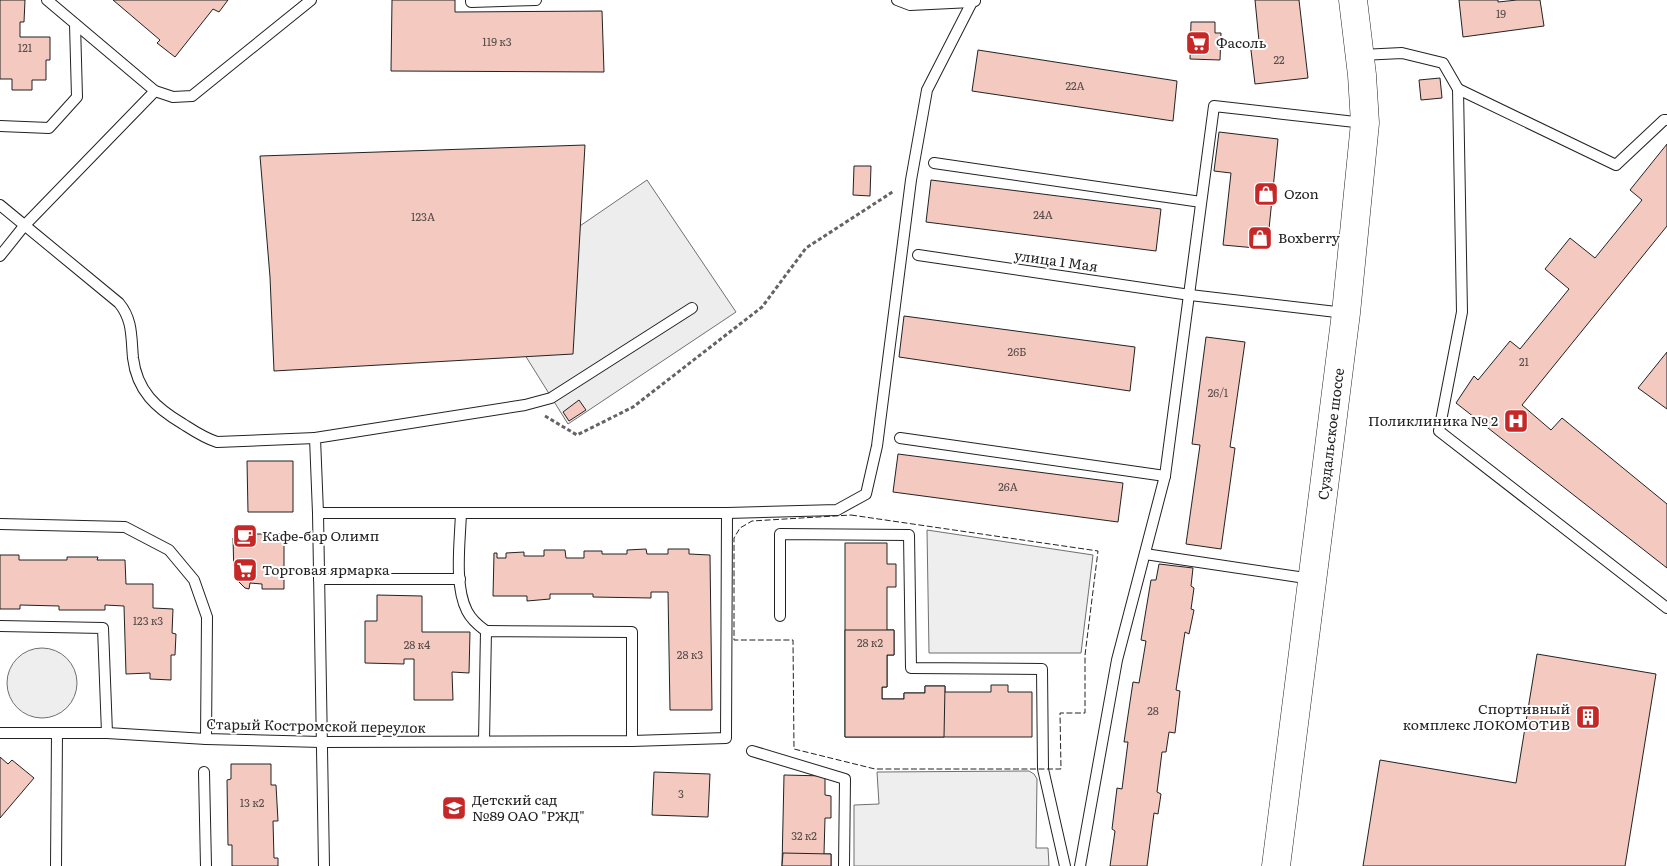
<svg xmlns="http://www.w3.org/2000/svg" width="1667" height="866" viewBox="0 0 1667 866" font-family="Literata,serif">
<rect width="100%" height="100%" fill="#fff"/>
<g fill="#eee" stroke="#6f6f6f">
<path d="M927 530 1093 555 1081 653H929Z"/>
<circle cx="42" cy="683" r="35"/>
<path d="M1029 771 1034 774 1037 779 1036 848H1048L1049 866H854V805L879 804 877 772Z"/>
</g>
<path fill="#ededed" stroke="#6f6f6f" d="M647 180 736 312 568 424 485 291Z"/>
<g fill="#f3c9c0" stroke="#222">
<path d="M0 0H25L24 22H20V37H50V60H46V80H32V90H12V79H0Z"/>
<path d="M113 0H228L219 12 213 9 175 57 157 43 160 40Z"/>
<path d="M392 0H455V12L602 11 604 72 391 71Z"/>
<path d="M1255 0H1299L1308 78 1255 84 1250 42 1259 41Z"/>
<path d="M1459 0H1498V2L1517 0H1540L1544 26 1463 37Z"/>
<path d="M1191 22H1215V33H1221L1220 60 1190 59Z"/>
<path d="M978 50 1177 81 1173 121 972 91Z"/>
<path d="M1440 78 1442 98 1421 100 1419 80Z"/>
<path d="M1219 132 1278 139 1267 249 1223 245 1231 173 1214 171Z"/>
<path d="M1667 144V226L1522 405 1551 430 1562 418 1667 504V568L1456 403 1474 376 1478 380 1510 341 1520 349 1569 289 1545 269 1570 238 1595 258 1642 200 1630 190Z"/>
<path d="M585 145 573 354 274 371 270 277 260 156Z"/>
<path d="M854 166H871L870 196 853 195Z"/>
<path d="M931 180 1161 209 1156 251 926 222Z"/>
<path d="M904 316 1135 347 1130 391 899 357Z"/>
<path d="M1206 337 1245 342 1230 447 1235 448 1221 549 1186 544 1200 445 1192 444Z"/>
<path d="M1667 352V409L1638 388Z"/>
<path d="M579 400 586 410 569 421 563 412Z"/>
<path d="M898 454 1123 483 1118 522 893 492Z"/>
<path d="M247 461H293V512H248Z"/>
<path d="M241 534H284V589H262V584L250 583 249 589 245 588 234 577 233 538Z"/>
<path d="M845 543H887V564H896V587H887V630H894V655H887V687H882V699H904V693H925V686H945V692H991V685H1008V692H1032V737H845Z"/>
<path d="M646 549 647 554H668V549H689V554L710 555 712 710H670L668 592H651V598L593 597V594H550V599L527 601V596H493L494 553H497V558H506V553L524 552V556H544V550H565L566 558H584V551H602V554H627V550Z"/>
<path d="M0 555H19V560H67V557H98L97 560H125L126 584H153V608L173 609 172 633 176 634 175 655H171V680L150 679V673L126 674 124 606 105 605V610H59V606L20 605V609H0Z"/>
<path d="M1159 564 1193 568 1191 586 1194 588 1191 609 1194 610 1189 634 1185 632 1176 690 1180 691 1175 733 1169 732 1166 752H1162L1157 792 1161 794 1158 814 1154 813 1147 866H1110L1115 831 1112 829 1117 788 1122 789 1128 742H1124L1133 682 1139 683 1146 641 1141 640 1151 580H1156Z"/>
<path d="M377 595 422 596V632H470L469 673 452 672 453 700H414V659H404V664L365 663V621H377Z"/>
<path d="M845 630H894V655H887V687H882V699H904V693H925V686H945L944 737H845Z"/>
<path d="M1537 654 1656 674 1625 866H1363L1380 760 1516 783Z"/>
<path d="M0 757 8 764 12 760 34 778 0 818Z"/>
<path d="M231 764H271V785H276L278 821H273L274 858H278V866H232V845H228L227 780 231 779Z"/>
<path d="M654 772 710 774 708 817 652 815Z"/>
<path d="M784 775 825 776V795L831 796V818H825L824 854H831V866H782Z"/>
<path d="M783 853 831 854V866H782Z"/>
</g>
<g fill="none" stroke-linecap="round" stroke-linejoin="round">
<defs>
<g id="service">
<path d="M47 0 155 91 173 97 192 96 311 0"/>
<path d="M471 0V2L536 0"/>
<path d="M897 0 910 5 972 2 975 1"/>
<path d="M1361 55 1402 53 1443 63 1458 89 1462 312 1439 431 1667 608"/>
<path d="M1458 89 1616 165 1664 120H1667"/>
<path d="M0 126 49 128 77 97 75 24"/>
<path d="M934 163 1201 202"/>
<path d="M0 205 119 303C133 320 131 337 133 358 137 391 156 408 183 424 194 431 204 438 217 442L315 438"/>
<path d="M918 255 1190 295 1345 313"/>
<path d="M0 256 24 226 155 91"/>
<path d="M900 438 1165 476"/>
<path d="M318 513 315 438 525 405 551 398 692 308"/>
<path d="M461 513C460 542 454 586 467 611 471 619 479 626 486 631"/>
<path d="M727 513 837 510 866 494 877 446 911 180 927 90 972 2"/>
<path d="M0 524 125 527 169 550 194 580 207 617 206 739"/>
<path d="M1145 554 1312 579"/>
<path d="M319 579H460"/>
<path d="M780 616V534L909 535 911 668 1042 669 1043 769 1065 866"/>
<path d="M0 626 103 628 107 733"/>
<path d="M0 733H107L206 739 321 742 632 741 726 738 727 513H318L324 866"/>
<path d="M484 741 486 631 632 632V741"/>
<path d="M752 751 845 779 844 866"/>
<path d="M204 772 206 866"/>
<path d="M56 866 57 733"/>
<path d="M1080 866 1117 660 1165 476 1214 106 1364 123"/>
</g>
<path id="secondary" d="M1276 866 1346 313 1365 123 1362 75 1353 0"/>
</defs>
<use href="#service" stroke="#222" stroke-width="12"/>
<use href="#secondary" stroke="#222" stroke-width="29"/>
<path stroke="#646464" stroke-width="3" stroke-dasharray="4 2.5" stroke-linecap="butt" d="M545 416 577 435 633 407 762 307 806 248 894 191"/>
<use href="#service" stroke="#fff" stroke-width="10"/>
<use href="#secondary" stroke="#fff" stroke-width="28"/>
<path stroke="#222" stroke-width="1" stroke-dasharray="6 2.5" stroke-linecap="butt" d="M851 515 1098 551 1085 655V713H1060L1061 769H875L794 749 793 640H734V538L740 528 752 521Z"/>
</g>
<defs>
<symbol id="supermarket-square" viewBox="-11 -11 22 22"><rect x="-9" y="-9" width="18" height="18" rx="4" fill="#c62828" stroke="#fff"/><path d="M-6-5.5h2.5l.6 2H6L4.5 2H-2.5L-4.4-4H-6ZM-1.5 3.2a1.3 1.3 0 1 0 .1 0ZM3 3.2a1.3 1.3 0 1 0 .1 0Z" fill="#fff"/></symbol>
<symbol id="shop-square" viewBox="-11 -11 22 22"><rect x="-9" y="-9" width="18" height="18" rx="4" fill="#c62828" stroke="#fff"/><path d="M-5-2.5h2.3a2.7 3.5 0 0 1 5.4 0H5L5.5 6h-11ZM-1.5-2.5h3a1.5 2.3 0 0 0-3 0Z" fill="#fff"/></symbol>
<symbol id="hospital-square" viewBox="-11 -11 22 22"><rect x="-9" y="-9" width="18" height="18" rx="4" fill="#c62828" stroke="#fff"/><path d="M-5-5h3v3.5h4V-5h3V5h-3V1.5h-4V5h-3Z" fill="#fff"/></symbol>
<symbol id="cafe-square" viewBox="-11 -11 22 22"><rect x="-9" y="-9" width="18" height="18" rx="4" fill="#c62828" stroke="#fff"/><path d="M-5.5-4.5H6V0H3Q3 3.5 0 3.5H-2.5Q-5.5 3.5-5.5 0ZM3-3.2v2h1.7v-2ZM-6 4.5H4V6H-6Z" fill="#fff"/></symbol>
<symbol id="building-square" viewBox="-11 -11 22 22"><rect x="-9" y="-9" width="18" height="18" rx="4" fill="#c62828" stroke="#fff"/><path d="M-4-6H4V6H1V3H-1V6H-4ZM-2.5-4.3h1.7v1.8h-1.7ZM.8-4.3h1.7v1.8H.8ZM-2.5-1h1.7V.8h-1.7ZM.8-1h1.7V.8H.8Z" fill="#fff"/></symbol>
<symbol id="school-square" viewBox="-11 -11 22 22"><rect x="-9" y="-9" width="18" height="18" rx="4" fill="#c62828" stroke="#fff"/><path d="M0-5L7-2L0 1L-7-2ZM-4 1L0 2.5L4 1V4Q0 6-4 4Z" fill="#fff"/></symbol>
</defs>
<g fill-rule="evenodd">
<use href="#supermarket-square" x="1184" y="29" width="28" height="28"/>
<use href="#shop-square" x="1252" y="180" width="28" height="28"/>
<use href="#shop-square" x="1246" y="224" width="28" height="28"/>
<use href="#hospital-square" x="1502" y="407" width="28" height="28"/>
<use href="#cafe-square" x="231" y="522" width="28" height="28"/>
<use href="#supermarket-square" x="231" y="556" width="28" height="28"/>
<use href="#building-square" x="1574" y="703" width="28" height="28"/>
<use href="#school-square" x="440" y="794" width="28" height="28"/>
</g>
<g text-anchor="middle" stroke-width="4" stroke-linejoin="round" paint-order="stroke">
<g font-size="11" fill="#564c4a">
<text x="1501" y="18">19</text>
<text x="497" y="46">119 к3</text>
<text x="25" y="52">121</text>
<text x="1279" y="64">22</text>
<text x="1075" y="90">22А</text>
<text x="1043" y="219">24А</text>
<text x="423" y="221">123А</text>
<text x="1017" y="356">26Б</text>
<text x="1524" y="366">21</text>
<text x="1218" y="397">26/1</text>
<text x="1008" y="491">26А</text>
<text x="148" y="625">123 к3</text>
<text x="870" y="647">28 к2</text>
<text x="417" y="649">28 к4</text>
<text x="690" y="659">28 к3</text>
<text x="1153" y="715">28</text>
<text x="681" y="798">3</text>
<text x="252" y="807">13 к2</text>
<text x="804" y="840">32 к2</text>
</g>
<g font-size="14" fill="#222" stroke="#fff" text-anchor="start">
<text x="1216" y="48">Фасоль</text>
<text x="1284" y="199">Ozon</text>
<text x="1278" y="243">Boxberry</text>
<text x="1498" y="426" text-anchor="end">Поликлиника № 2</text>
<text x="262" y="541">Кафе-бар Олимп</text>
<text x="262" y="575">Торговая ярмарка</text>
<text x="1570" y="714" text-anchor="end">Спортивный<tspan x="1570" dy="16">комплекс ЛОКОМОТИВ</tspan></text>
<text x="472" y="805">Детский сад<tspan x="472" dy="16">№89 ОАО "РЖД"</tspan></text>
</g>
<g font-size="14" fill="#222" stroke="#fff">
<text transform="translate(1056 261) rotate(8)" y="5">улица 1 Мая</text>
<text transform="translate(1331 434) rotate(-83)" y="5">Суздальское шоссе</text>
<text transform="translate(316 726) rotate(1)" y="5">Старый Костромской переулок</text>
</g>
</g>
</svg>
